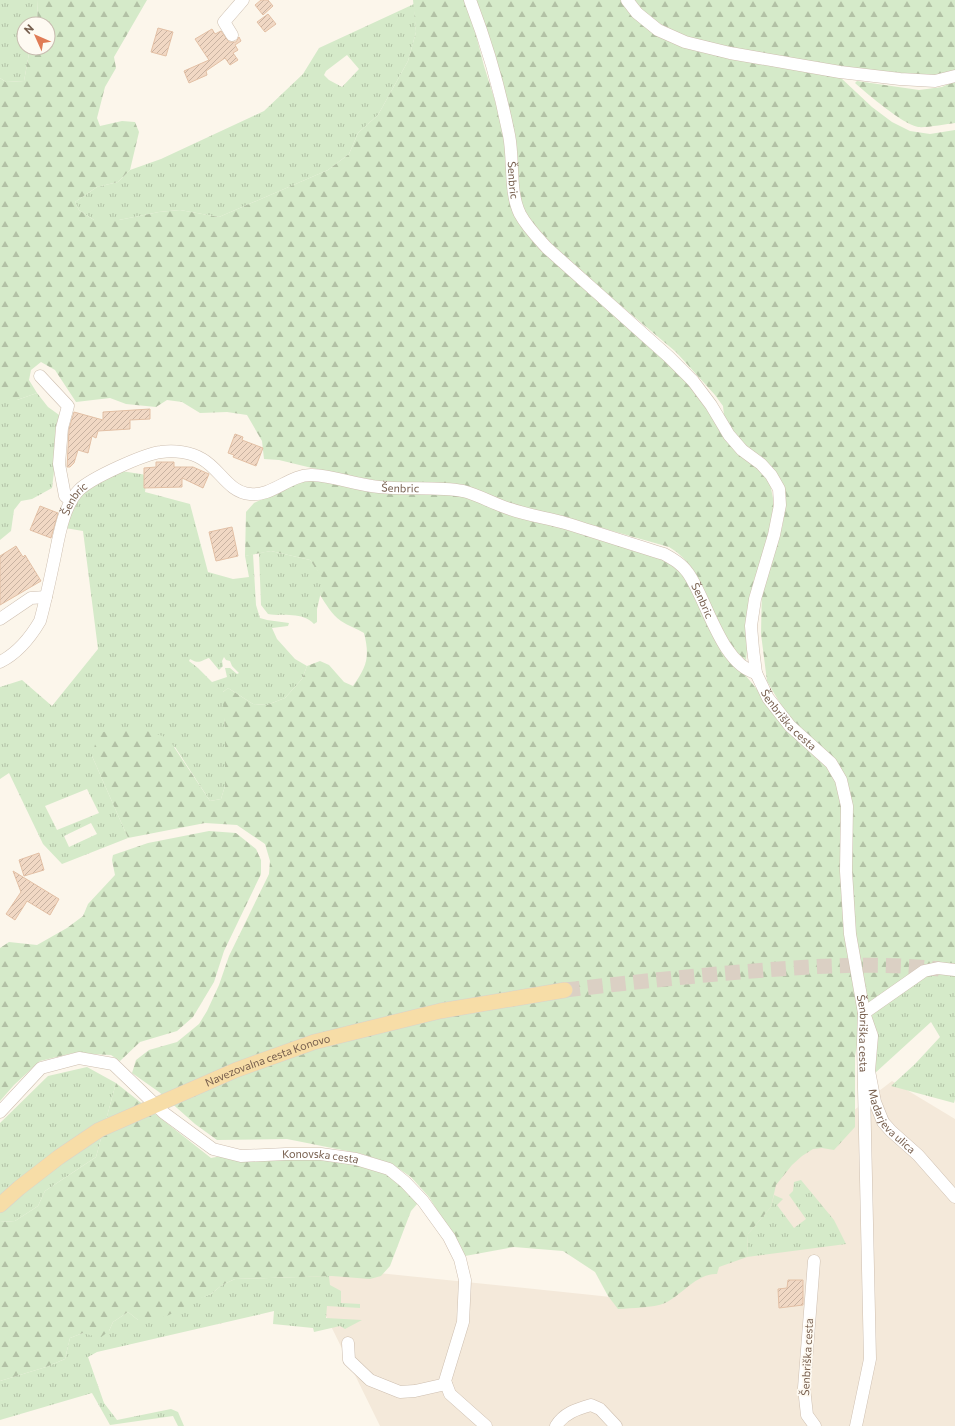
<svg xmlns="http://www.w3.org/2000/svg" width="955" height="1426" viewBox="0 0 955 1426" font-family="Commissioner,sans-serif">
<defs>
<pattern id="grass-tufts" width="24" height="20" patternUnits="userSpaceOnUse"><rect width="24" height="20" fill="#d5eac9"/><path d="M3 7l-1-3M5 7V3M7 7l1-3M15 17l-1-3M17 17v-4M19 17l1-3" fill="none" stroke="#b2c1a5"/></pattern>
<pattern id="forest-firs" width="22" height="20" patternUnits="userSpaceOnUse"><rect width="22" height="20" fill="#d5eac9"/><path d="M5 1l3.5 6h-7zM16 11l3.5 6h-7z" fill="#b2c1a5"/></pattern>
<pattern id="building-hatch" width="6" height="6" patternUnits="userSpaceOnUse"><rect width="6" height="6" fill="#f1d8c4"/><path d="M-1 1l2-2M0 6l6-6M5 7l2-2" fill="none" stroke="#c8b2a1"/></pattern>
</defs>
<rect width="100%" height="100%" fill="#fcf6eb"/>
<path fill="#f4e9da" d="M892 1081 955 1119V1426H380L301 1265 611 1297Z"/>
<g fill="url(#grass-tufts)" fill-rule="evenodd">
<path d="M0 0H38L37 24H24V48H30L24 81 6 82 0 78Z"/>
<path d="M414 4 416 32 408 61 378 115 358 133 349 154 328 170 219 217 180 210 159 212 119 220H94L79 210 75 202 97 187 118 182 130 170 161 159 264 111 303 74 319 48ZM347 55 359 69 342 87 329 80 324 75 326 71Z"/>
<path d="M37 393 48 407 62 417 59 430 52 488 32 499 21 501 14 510 11 531 0 540V400H17Z"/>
<path d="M121 471 147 475 145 492 190 504 208 572 233 579 249 577 245 556 253 554 256 605 260 618 267 620 289 623 288 626 272 628 277 639 295 659 307 666 302 679 285 698 267 705 253 704 228 688 223 692 225 730V786L221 799 210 801 175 747 92 756 128 838 62 864 43 844 9 773 0 779V687L22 680 52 706 98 649 83 531 65 528 81 493ZM224 657 226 660 230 661 232 666 239 673 237 674 230 668H225L227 677 212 682 198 668 189 661 190 659C200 665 201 660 209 658L219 670 223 666 222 661ZM87 789 99 813 57 830 45 806ZM91 823 97 834 69 847 64 836Z"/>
<path d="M271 551 310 560 324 579 317 609V622L314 624C302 611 284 617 268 614L261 605 259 553Z"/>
<path d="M939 973 955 976V1099L954 1103 891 1086 915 1064 940 1037 931 1022 874 1074 873 1053 878 1033 870 1019 874 1012 924 976Z"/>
<path d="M87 1067 116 1083 96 1157 45 1191 38 1206 15 1221 0 1222V1123L48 1076Z"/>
<path d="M801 1180 834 1220 846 1244 747 1257 748 1234 771 1207 774 1195 783 1199 777 1205 794 1228 806 1219 789 1195 793 1191 794 1182Z"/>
<path d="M329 1276 330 1285 341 1291V1303L360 1304V1308L327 1306 326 1318 362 1320 345 1329 340 1326 314 1332 313 1328 273 1324 274 1311 97 1352 88 1357 104 1403 117 1420 171 1409 178 1412 184 1426H178L173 1416 110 1425 92 1393 0 1420V1381L46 1367 65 1359 70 1338 83 1333 109 1331 113 1322 128 1312 138 1320 211 1294 222 1285 235 1279Z"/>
</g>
<g fill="url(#forest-firs)">
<path d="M38 0H147L114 57 116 68 105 87 97 118 100 126 122 121 135 122 139 132 130 170 118 182 97 187 75 202 79 210 94 220H119L159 212 180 210 219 217 328 170 349 154 358 133 378 115 408 61 416 32 413 0H467L484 66 503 126 513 211 670 358 769 479 773 498 774 523 754 580 746 660C709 632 712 572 669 547 613 531 558 515 502 503 428 488 353 479 279 460L264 459 262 441 247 415 227 412 200 413 182 402 167 400 156 407 126 404 110 398 76 402 55 370 41 362 31 370 29 380 37 393 17 400H0V78L6 82 24 81 30 48H48V24H37Z"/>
<path d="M475 0H626L661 35 841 78 872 107 892 122 910 131 930 134 955 130V964L952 963 932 964 869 1006 853 935 848 785 788 717 767 681 761 634 762 585 782 528 786 505 783 488 733 434 725 424 723 406 715 395 676 352 606 293 536 231 527 217 519 200Z"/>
<path d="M634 0H955V72L917 82 689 39C669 29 647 19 634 0Z"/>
<path d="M857 81 919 90 942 87 955 81V123C946 124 926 128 918 127 901 123 869 95 855 83Z"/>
<path d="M302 480 451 493 633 547 671 561 681 569 722 648 751 682 783 722 828 766 836 782 843 804 860 1028 855 1056V1127L834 1150 822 1148 813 1149 802 1156 792 1165 776 1185 771 1207 748 1234 747 1257 719 1267 717 1274C697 1273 682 1295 665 1303 653 1308 632 1308 618 1309L608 1296 595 1272 563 1251 514 1247 465 1256 429 1197 411 1177 392 1164 362 1154 287 1139 217 1140 195 1124 159 1092 132 1073 136 1060 149 1050 177 1042 199 1024 207 1011 219 985 229 956 269 874 270 861 265 844 237 825 205 823 128 838 92 756 98 733 112 730 139 728 168 738 210 801 221 799 225 786V730L222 693 228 688 253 704 267 705 285 698 302 679 307 666 320 661 329 665 344 682 353 686C367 666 370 657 364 633 356 628 348 626 341 621 331 614 326 604 320 595L323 579 310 560 271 551 245 556 246 512 254 503Z"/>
<path d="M209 831 236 833 256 849 261 860V874L224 951 214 982 193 1017 177 1031 140 1042 120 1061 111 1055 73 1053 40 1061 14 1085 0 1101V948L9 942 37 945 67 928 83 916 88 904 115 875 112 860 113 855 148 843Z"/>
<path d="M116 1083 211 1158 257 1149 286 1154H321L383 1170 408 1188 418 1203 411 1211 390 1266 381 1276 370 1279 332 1276 235 1279 222 1285 211 1294 194 1301 169 1315 152 1321 138 1320 128 1312 113 1322 109 1331 100 1338 83 1333 70 1338 65 1359 46 1367 0 1381V1222L15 1221 38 1206 45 1191 96 1157Z"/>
</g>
<g fill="url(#building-hatch)" stroke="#e3c0a5">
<path d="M261 0H268L273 6 263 15 255 5Z"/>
<path d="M268 14 276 24 265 32 257 22Z"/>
<path d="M158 28 173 32 166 56 151 52Z"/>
<path d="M212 29 215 34 221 31 229 42H236L239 37 241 41 235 45 238 50 233 53 238 60 230 65 225 58 206 71 207 75 189 83 184 71 209 60 195 39Z"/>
<path d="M150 409V419L130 420V429L98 431 96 438 92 436 88 453 78 450 74 463 70 467H67L69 429 74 412 103 420V412Z"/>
<path d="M235 434 243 437 242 440 263 448 256 466 233 457 234 455 228 453Z"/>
<path d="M156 462H174V467H193L209 474 203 488 182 478V487L144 488V468L156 467Z"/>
<path d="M40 506 58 513 51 538 30 530Z"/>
<path d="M232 527 238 556 216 561 209 532Z"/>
<path d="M16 546 23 557 25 555 41 581 0 605V556Z"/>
<path d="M39 853 44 870 24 876 19 860Z"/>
<path d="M13 871 59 899 50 915 27 901 15 920 6 914 21 892Z"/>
<path d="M788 1280H803V1305L779 1308 778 1289 787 1288Z"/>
</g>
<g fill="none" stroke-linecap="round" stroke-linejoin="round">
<path stroke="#dbd0c4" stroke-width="15" stroke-dasharray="15 8" stroke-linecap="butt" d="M565 990C636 982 708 974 779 969 832 965 886 963 939 969"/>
<defs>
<g id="minor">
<path id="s1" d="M470 0C487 44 500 90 509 135 514 160 509 192 520 214 527 227 537 237 547 248L669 357 693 381 711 405 729 435 742 450 761 464 771 475 779 489 780 505 774 535 755 599 751 626 753 649 756 673 768 698 790 726 831 763 841 780 847 806 846 871 850 934 864 1013 863 1043 870 1359 856 1426"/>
<path d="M627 0 637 13 658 30 685 42 730 53 840 72 900 79 935 81 955 76"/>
<path d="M232 35 224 22 243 0"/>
<path d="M40 376 68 406 62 428 59 464 65 496 71 501"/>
<path d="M0 619 31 598 46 597"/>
<path id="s2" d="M0 662C18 653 30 638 40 621 45 603 49 584 53 565 58 543 62 507 79 490 91 478 144 454 161 452 174 450 191 452 202 459 220 469 228 492 250 494 272 497 290 474 312 475 335 476 356 485 379 487 407 490 436 486 463 491 479 495 494 504 510 509 527 515 547 518 565 523 598 533 631 544 664 554 673 559 682 564 688 573 707 600 721 664 756 673"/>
<path id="s3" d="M955 970 938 968 924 971 864 1013 872 1036 869 1071 875 1102 883 1122 891 1131 918 1155 955 1197"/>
<path id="s4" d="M0 1112 41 1068 79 1058 113 1064 164 1113 213 1149 241 1156 286 1154H321L356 1159 389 1169 405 1182 423 1201 449 1237 460 1259 465 1280 463 1322 445 1381 450 1394 486 1426"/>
<path d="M814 1261 804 1388 807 1415 815 1426"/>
<path d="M348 1343 349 1360 370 1380 400 1392 415 1391 446 1384"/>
<path d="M556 1426C564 1413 577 1409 591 1405L600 1409 616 1426"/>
</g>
<g id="major">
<path id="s5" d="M0 1205 19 1188 59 1157 99 1130 236 1070 314 1042 440 1011 565 990"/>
</g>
</defs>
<use href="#minor" stroke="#cebfb0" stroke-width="13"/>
<use href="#major" stroke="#d9d2cd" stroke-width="16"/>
<use href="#minor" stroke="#fff" stroke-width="12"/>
<use href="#major" stroke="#f7dda7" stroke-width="15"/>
</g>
<g text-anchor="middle" stroke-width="3.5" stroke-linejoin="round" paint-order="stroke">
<g font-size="11" fill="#775f4e" stroke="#fefaf2">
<text dy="4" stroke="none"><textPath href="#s1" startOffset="186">Šenbric</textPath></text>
<text dy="4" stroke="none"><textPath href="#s2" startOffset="545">Šenbric</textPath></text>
<text dy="4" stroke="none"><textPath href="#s2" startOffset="186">Šenbric</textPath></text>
<text dy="4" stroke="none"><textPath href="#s2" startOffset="881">Šenbric</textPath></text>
<text dy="4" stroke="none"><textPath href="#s1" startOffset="847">Šenbriška cesta</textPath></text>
<text dy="4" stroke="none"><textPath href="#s1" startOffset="1183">Šenbriška cesta</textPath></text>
<text dy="4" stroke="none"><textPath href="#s5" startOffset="307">Navezovalna cesta Konovo</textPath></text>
<text dy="4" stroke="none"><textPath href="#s3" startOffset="221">Madarjeva ulica</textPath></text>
<text dy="4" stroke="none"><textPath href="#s4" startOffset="374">Konovska cesta</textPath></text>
<text transform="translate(807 1357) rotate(-87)" y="4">Šenbriška cesta</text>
</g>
</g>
<g transform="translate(36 36) rotate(315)"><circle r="19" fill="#fefaf2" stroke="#c8bcb0"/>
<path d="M0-3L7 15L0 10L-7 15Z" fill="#e07c56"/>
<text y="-6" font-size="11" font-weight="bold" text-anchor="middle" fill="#775f4e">N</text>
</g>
</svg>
